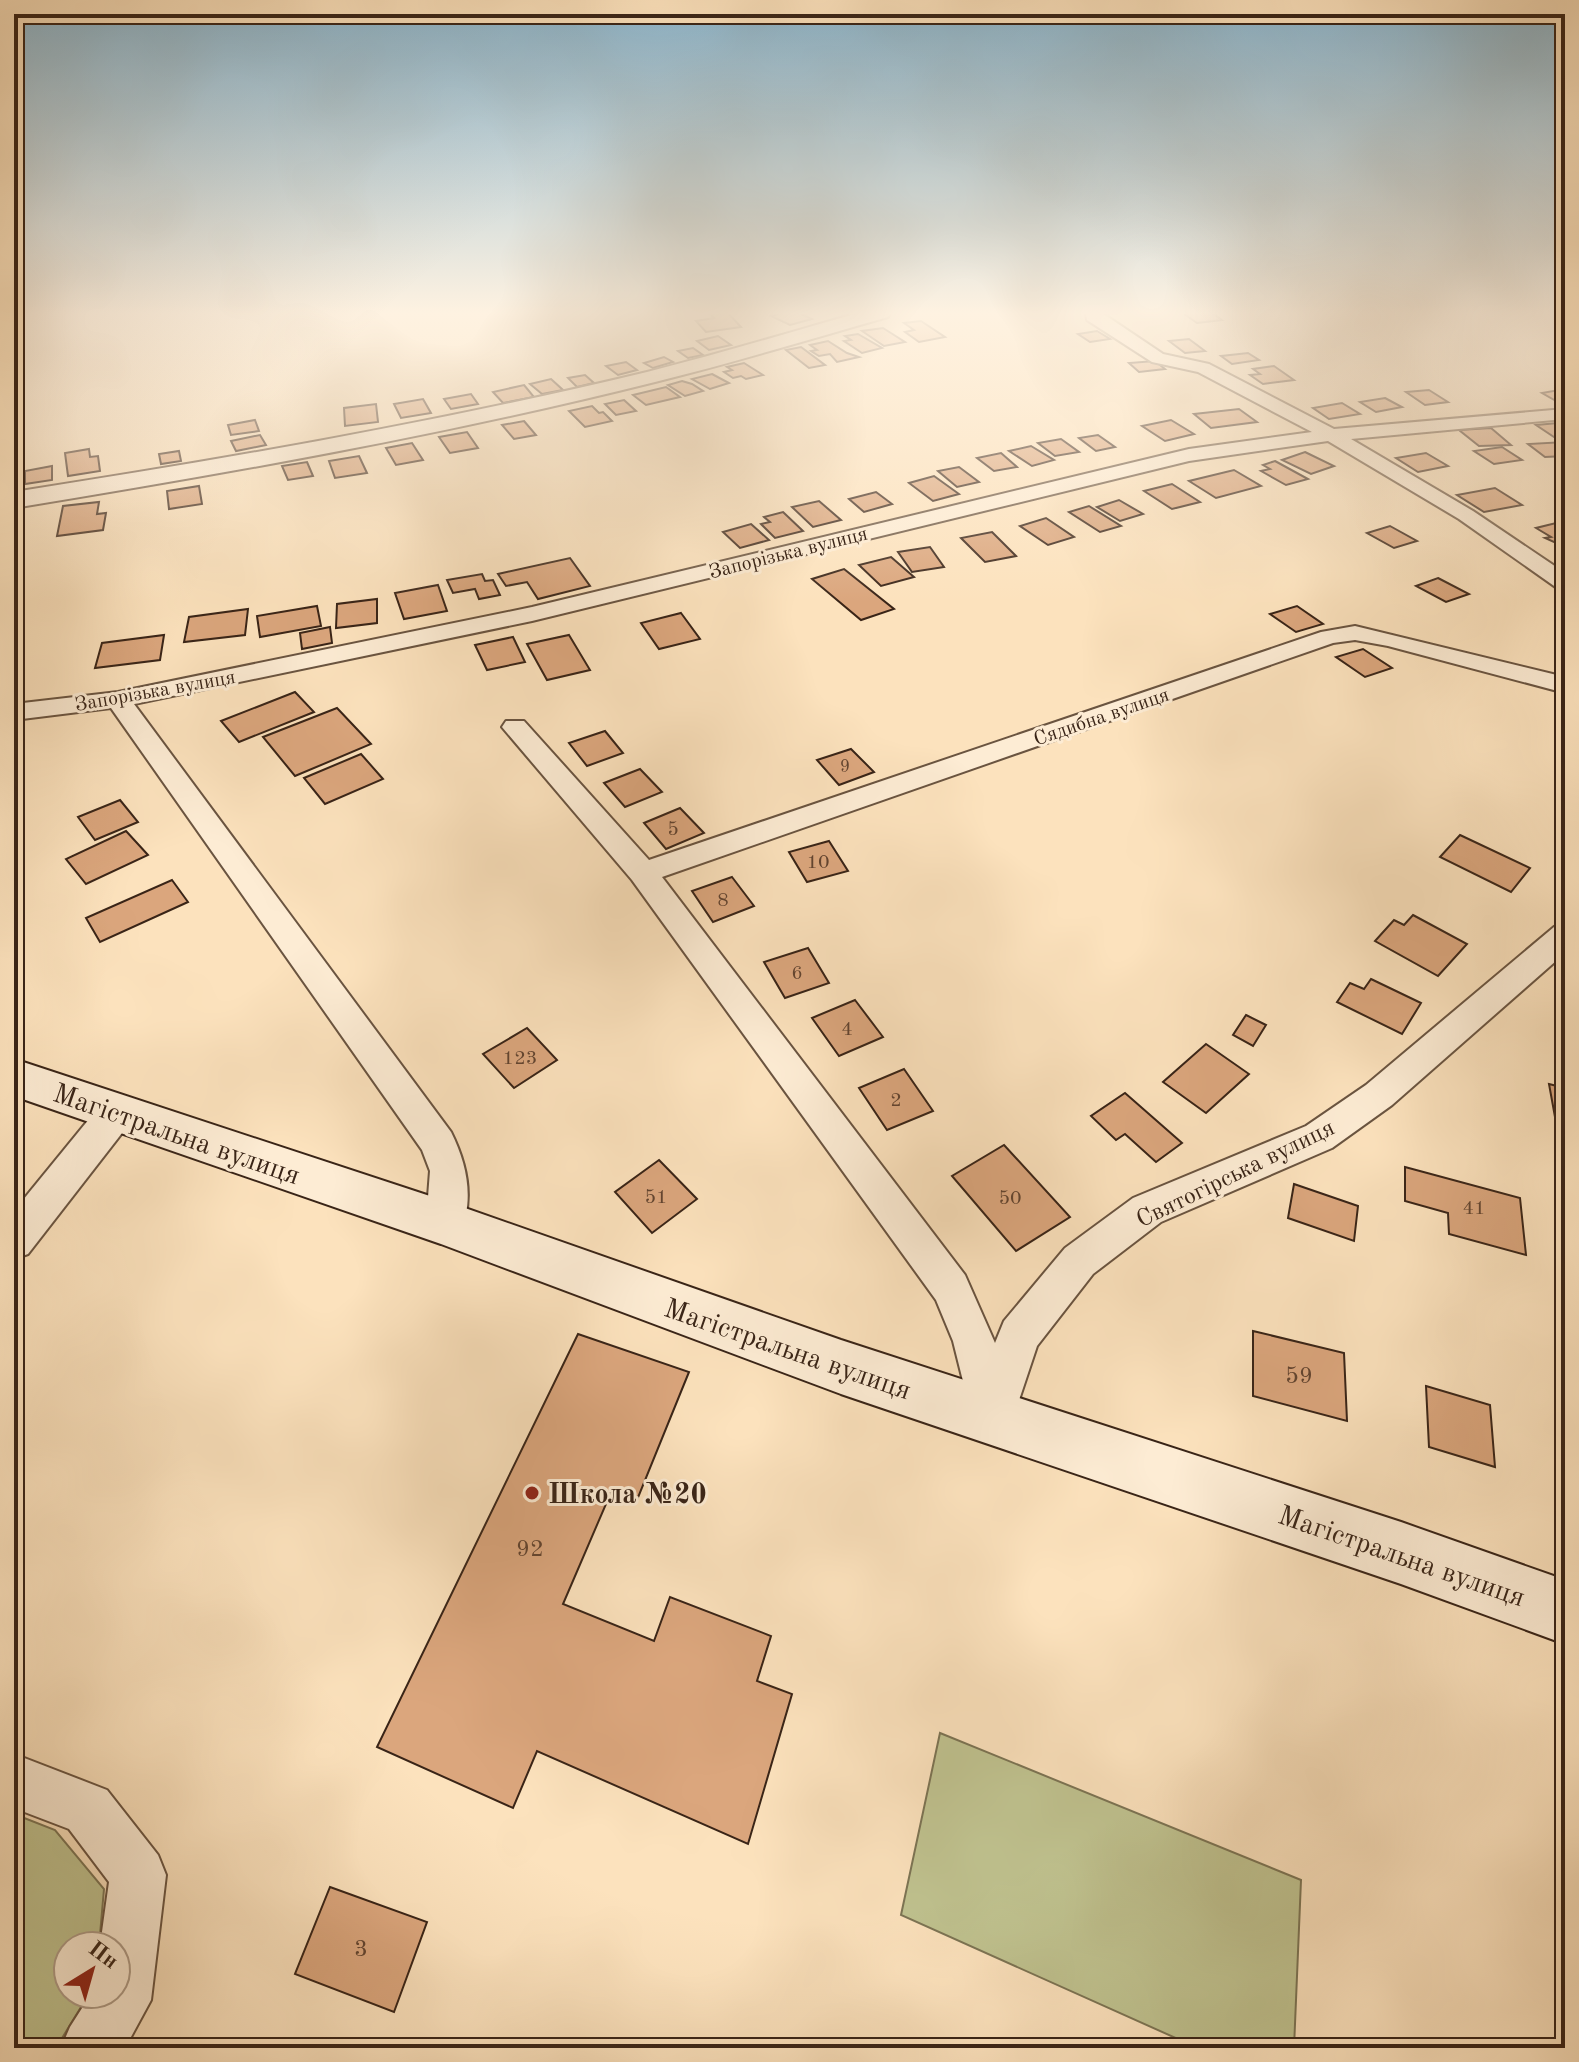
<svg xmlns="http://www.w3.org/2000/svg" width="1579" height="2062" viewBox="0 0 1579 2062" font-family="'Old Standard TT',serif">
<rect width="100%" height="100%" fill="#fce2bd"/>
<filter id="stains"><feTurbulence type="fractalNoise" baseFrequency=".0025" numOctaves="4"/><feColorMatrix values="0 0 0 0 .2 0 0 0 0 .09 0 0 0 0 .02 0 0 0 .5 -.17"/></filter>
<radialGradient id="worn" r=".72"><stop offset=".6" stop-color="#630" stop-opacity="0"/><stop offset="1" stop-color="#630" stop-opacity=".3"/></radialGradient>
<g fill="#c0c390" stroke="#7c7454" stroke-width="2">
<path d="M940 1733 1301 1880 1294 2048H1198L901 1915Z"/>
<path d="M14 1814 55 1830 104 1889 99 1946H68V1994H89L56 2048H14Z"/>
</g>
<g fill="#dba67d" stroke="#392417" stroke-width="2">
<path d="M728 313 741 327 706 332 696 321 714 318 710 314Z"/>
<path d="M781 313H799L812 319 790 325 771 316Z"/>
<path d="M1183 313H1212L1222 320 1197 323Z"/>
<path d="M921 321 945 337 919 342 905 332 914 330 904 323Z"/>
<path d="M883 328 905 342 884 346 862 331Z"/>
<path d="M1097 331 1110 339 1090 342 1078 334Z"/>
<path d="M858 334 882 348 862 353 844 341 851 340 845 336Z"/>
<path d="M718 336 731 345 709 350 697 341Z"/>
<path d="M1189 339 1205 351 1185 353 1169 341Z"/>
<path d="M828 341 847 353 859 357 837 362 830 354 819 356 811 351 817 350 810 345Z"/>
<path d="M801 347 825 365 809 368 786 350Z"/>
<path d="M693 348 703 355 688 358 678 351Z"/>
<path d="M1248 353 1259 360 1232 364 1221 356Z"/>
<path d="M664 357 673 362 653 368 644 363Z"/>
<path d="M1155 361 1165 369 1139 372 1129 363Z"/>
<path d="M626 362 637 370 618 375 606 366Z"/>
<path d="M744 363 763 375 746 379 741 376 733 378 724 372 732 370 727 367Z"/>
<path d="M1274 366 1294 380 1263 384 1250 375 1260 374 1253 369Z"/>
<path d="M712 374 729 383 710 389 692 379Z"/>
<path d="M585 375 594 383 577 387 568 378Z"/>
<path d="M551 379 563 390 542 394 530 384Z"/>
<path d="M682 381 692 384 703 391 685 396 668 385Z"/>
<path d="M524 385 534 397 503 403 493 392Z"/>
<path d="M666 387 680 397 646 405 633 395Z"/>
<path d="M1429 390 1448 402 1425 405 1406 392Z"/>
<path d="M1559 390 1565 394V406L1542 393Z"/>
<path d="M471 394 478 404 451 409 444 399Z"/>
<path d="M1385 398 1402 407 1376 412 1360 402Z"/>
<path d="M423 399 431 413 401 418 394 404Z"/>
<path d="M624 400 636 411 616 415 605 404Z"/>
<path d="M1342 403 1360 414 1329 419 1313 408Z"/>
<path d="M376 404 378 422 345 426 344 408Z"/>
<path d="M592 406 599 413 603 412 612 421 585 427 569 411Z"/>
<path d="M1239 409 1257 422 1211 428 1194 414Z"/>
<path d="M255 420 259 431 231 435 228 425Z"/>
<path d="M1171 420 1194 434 1165 441 1142 426Z"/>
<path d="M524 421 536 435 514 439 502 425Z"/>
<path d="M1558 423 1565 427V439H1557L1536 425Z"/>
<path d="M1491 428 1511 445 1479 446 1459 430Z"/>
<path d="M467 432 478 448 450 453 439 437Z"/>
<path d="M260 435 266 445 236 451 231 441Z"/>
<path d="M1098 435 1115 447 1096 451 1079 438Z"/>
<path d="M1061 439 1079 452 1055 456 1038 443Z"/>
<path d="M1565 442V456L1545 457 1528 444Z"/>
<path d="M412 443 423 460 396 465 386 448Z"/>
<path d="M1031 446 1054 460 1032 466 1009 451Z"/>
<path d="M1502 447 1522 460 1494 464 1474 451Z"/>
<path d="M89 449 90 457 98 456 100 471 68 476 65 453Z"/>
<path d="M179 451 181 461 161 464 159 454Z"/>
<path d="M1305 452 1334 466 1311 474 1282 460Z"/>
<path d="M1001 453 1017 467 994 471 977 458Z"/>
<path d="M1426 453 1448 466 1418 472 1396 458Z"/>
<path d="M359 456 367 473 335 478 329 461Z"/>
<path d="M1275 461 1308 479 1286 485 1261 471 1270 469 1263 465Z"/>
<path d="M307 462 313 476 288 480 282 466Z"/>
<path d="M52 466V480L25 484V471Z"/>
<path d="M959 467 979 482 957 487 938 471Z"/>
<path d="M1234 470 1261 486 1216 498 1189 481Z"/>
<path d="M934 476 959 494 933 501 909 483Z"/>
<path d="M1172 484 1200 502 1172 509 1144 491Z"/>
<path d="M199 486 202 504 169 509 167 491Z"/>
<path d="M1495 488 1522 505 1484 512 1457 495Z"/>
<path d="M876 492 892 504 864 512 849 499Z"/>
<path d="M1119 500 1143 514 1120 521 1097 507Z"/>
<path d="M819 501 841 520 813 527 792 507Z"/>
<path d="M99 502 97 514 106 513 103 530 57 536 63 506Z"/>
<path d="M1089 506 1121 526 1100 532 1069 512Z"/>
<path d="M783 512 803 531 775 538 761 524 770 522 764 517Z"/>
<path d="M1046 518 1074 537 1048 545 1020 526Z"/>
<path d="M1556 523 1565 528V547L1545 538 1551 537 1536 528Z"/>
<path d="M751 524 769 540 740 548 723 532Z"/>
<path d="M1390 526 1417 541 1394 548 1367 533Z"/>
<path d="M992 532 1016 556 985 562 961 538Z"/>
<path d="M930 547 944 567 912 572 898 552Z"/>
<path d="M891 557 914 577 881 586 859 565Z"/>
<path d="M570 558 590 586 538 599 527 582 506 586 498 574Z"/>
<path d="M844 569 894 609 861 620 812 579Z"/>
<path d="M482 574 485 581 493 580 500 595 479 599 475 589 453 593 447 580Z"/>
<path d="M1438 578 1469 594 1446 602 1416 586Z"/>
<path d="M438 585 447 611 404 619 395 593Z"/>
<path d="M377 599V623L336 628 337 604Z"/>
<path d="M317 606 321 626 260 637 257 616Z"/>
<path d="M1297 606 1323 624 1296 632 1270 614Z"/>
<path d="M248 609 245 635 184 642 189 617Z"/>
<path d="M681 613 700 639 659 649 641 623Z"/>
<path d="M330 627 332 643 302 649 300 633Z"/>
<path d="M164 635 160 660 95 668 102 643Z"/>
<path d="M569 635 590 670 547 680 527 644Z"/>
<path d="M513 637 525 662 487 670 475 645Z"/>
<path d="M1363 649 1392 668 1365 677 1336 657Z"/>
<path d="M295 692 314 712 239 742 221 721Z"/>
<path d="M337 708 371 744 295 776 263 737Z"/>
<path d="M605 731 623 753 587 766 569 743Z"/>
<path d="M851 749 874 772 839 785 817 760Z"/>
<path d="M361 754 383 779 325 804 304 778Z"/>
<path d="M640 769 662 792 625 807 604 783Z"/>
<path d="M120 800 138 822 95 840 78 817Z"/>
<path d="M680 808 704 833 666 849 644 823Z"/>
<path d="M126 831 148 855 86 884 66 859Z"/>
<path d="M1460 835 1530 868 1511 892 1440 857Z"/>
<path d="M829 841 848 871 807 882 789 852Z"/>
<path d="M732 877 754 906 713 922 692 891Z"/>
<path d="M172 880 188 902 100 942 86 918Z"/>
<path d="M1413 915 1467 944 1438 976 1375 941 1394 920 1404 925Z"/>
<path d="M808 948 829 983 785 998 764 962Z"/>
<path d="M1371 979 1421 1003 1402 1034 1337 1002 1350 983 1364 989Z"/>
<path d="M855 1000 883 1037 839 1056 812 1018Z"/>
<path d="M1246 1015 1266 1025 1253 1046 1233 1035Z"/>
<path d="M527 1028 557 1060 514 1088 483 1054Z"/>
<path d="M1206 1044 1249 1074 1206 1113 1163 1082Z"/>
<path d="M904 1069 933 1111 887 1130 859 1088Z"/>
<path d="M1549 1084 1565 1088V1130L1557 1128Z"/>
<path d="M1125 1093 1182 1143 1156 1162 1125 1134 1116 1140 1091 1116Z"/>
<path d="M1004 1145 1070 1217 1016 1251 952 1176Z"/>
<path d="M659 1160 697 1199 652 1233 615 1192Z"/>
<path d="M1405 1167 1520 1198 1526 1255 1449 1234 1448 1213 1405 1201Z"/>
<path d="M1294 1184 1358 1206 1354 1241 1288 1218Z"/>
<path d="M1253 1331 1344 1353 1347 1421 1253 1396Z"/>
<path d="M578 1334 689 1372 637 1500 612 1490 563 1604 654 1641 670 1597 771 1636 757 1681 792 1694 748 1844 537 1751 513 1808 377 1747Z"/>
<path d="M1426 1386 1490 1405 1495 1467 1429 1447Z"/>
<path d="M330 1887 427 1922 394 2012 295 1974Z"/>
</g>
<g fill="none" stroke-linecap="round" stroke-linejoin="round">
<defs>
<g id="minor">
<path d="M1086 313H1102L1163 354 1209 364 1334 429 1565 409V419L1351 439 1473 511 1565 573V590L1557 588 1459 519 1328 441 1189 461 532 621 134 704 451 1132C467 1164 475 1201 459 1235L445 1240 431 1235 426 1223 430 1171 422 1150 111 708 14 720V704L118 692 532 607 1189 449 1312 432 1198 372 1152 362 1087 320Z"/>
<path d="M1355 626 1565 677V693L1388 646 1355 640 1333 643 662 877 965 1275 995 1343 1004 1321 1065 1248 1133 1198 1306 1126 1366 1085 1554 927 1565 924V953L1392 1105 1332 1148 1161 1222 1093 1274 1037 1346 1008 1433 992 1439 976 1433 953 1341 936 1300 632 880 502 727 506 721H524L649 860 1321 632Z"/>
<path d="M116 1098 129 1102 134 1113 129 1124 28 1254 14 1259V1211L103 1102Z"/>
<path d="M14 1754 107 1790 158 1855 166 1875 151 2000 125 2048H61L70 2027 91 1994H116V1946H100L109 1882 69 1829 14 1808Z"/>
</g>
<path id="tertiary" d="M858 313H890L888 317C810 339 733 363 655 382 444 435 228 473 14 508V492C226 459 439 422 647 372 718 354 788 333 858 313Z"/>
<path id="secondary" d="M14 1059 445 1201 841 1340 1401 1522 1565 1580V1644L1401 1584 841 1394 441 1244 14 1096Z"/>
</defs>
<use href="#minor" stroke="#6a5440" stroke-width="4"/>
<use href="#tertiary" stroke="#6a5440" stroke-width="4"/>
<use href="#secondary" stroke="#392417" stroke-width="4"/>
<use href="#minor" fill="#fdecd4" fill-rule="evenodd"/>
<use href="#tertiary" fill="#fdecd4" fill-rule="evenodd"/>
<use href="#secondary" fill="#fdecd4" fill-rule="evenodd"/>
</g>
<linearGradient id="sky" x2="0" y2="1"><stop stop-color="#8bb8d2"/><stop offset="0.52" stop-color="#fef2e1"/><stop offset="1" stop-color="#fef2e1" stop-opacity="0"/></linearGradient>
<rect width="1579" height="602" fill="url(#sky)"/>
<circle fill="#8f2418" stroke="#fdecd4" stroke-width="3" cx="532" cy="1493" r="8"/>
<g text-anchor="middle" stroke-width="6" stroke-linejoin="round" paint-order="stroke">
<g font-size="18" fill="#624430">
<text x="845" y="772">9</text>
</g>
<g font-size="20" fill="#392417" stroke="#fdecd4">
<text transform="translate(788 552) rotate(-14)" y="7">Запорізька вулиця</text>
<text transform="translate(155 690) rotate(-10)" y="7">Запорізька вулиця</text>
<text transform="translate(1101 716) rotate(-19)" y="7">Сядибна вулиця</text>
</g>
<g font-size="20" fill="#624430">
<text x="673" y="835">5</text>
<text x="818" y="868">10</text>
<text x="723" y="906">8</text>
<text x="797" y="979">6</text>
<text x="847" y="1035">4</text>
<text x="520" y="1064">123</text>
<text x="896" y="1106">2</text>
<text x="656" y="1203">51</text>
<text x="1010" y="1204">50</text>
<text x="1474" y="1214">41</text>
</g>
<g font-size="24" fill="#392417" stroke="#fdecd4">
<text transform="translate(1235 1173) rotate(-26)" y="8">Святогірська вулиця</text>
</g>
<g font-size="24" fill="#624430">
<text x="1299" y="1383">59</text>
<text x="530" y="1556">92</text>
<text x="361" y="1956">3</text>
</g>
<g font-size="28" fill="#392417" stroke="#fdecd4">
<text transform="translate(177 1133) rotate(19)" y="10">Магістральна вулиця</text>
<text transform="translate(788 1348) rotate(19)" y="10">Магістральна вулиця</text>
<text transform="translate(1402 1555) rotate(19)" y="10">Магістральна вулиця</text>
</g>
<g font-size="28" font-weight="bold" fill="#392417" stroke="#fdecd4" text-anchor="start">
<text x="548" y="1503">Школа №20</text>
</g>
</g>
<rect width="1579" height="2062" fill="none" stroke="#fce2bd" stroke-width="48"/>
<rect x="16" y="16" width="1547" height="2030" fill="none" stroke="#392417" stroke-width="4"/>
<rect x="24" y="24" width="1531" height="2014" fill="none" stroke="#392417" stroke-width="2"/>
<g transform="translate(92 1970) rotate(37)"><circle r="38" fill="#fdecd4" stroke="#af9c88" stroke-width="2"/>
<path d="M0-6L14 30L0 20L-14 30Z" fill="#8f2418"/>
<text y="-12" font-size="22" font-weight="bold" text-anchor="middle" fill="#392417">Пн</text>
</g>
<rect width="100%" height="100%" filter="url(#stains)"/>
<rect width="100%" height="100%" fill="url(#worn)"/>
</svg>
